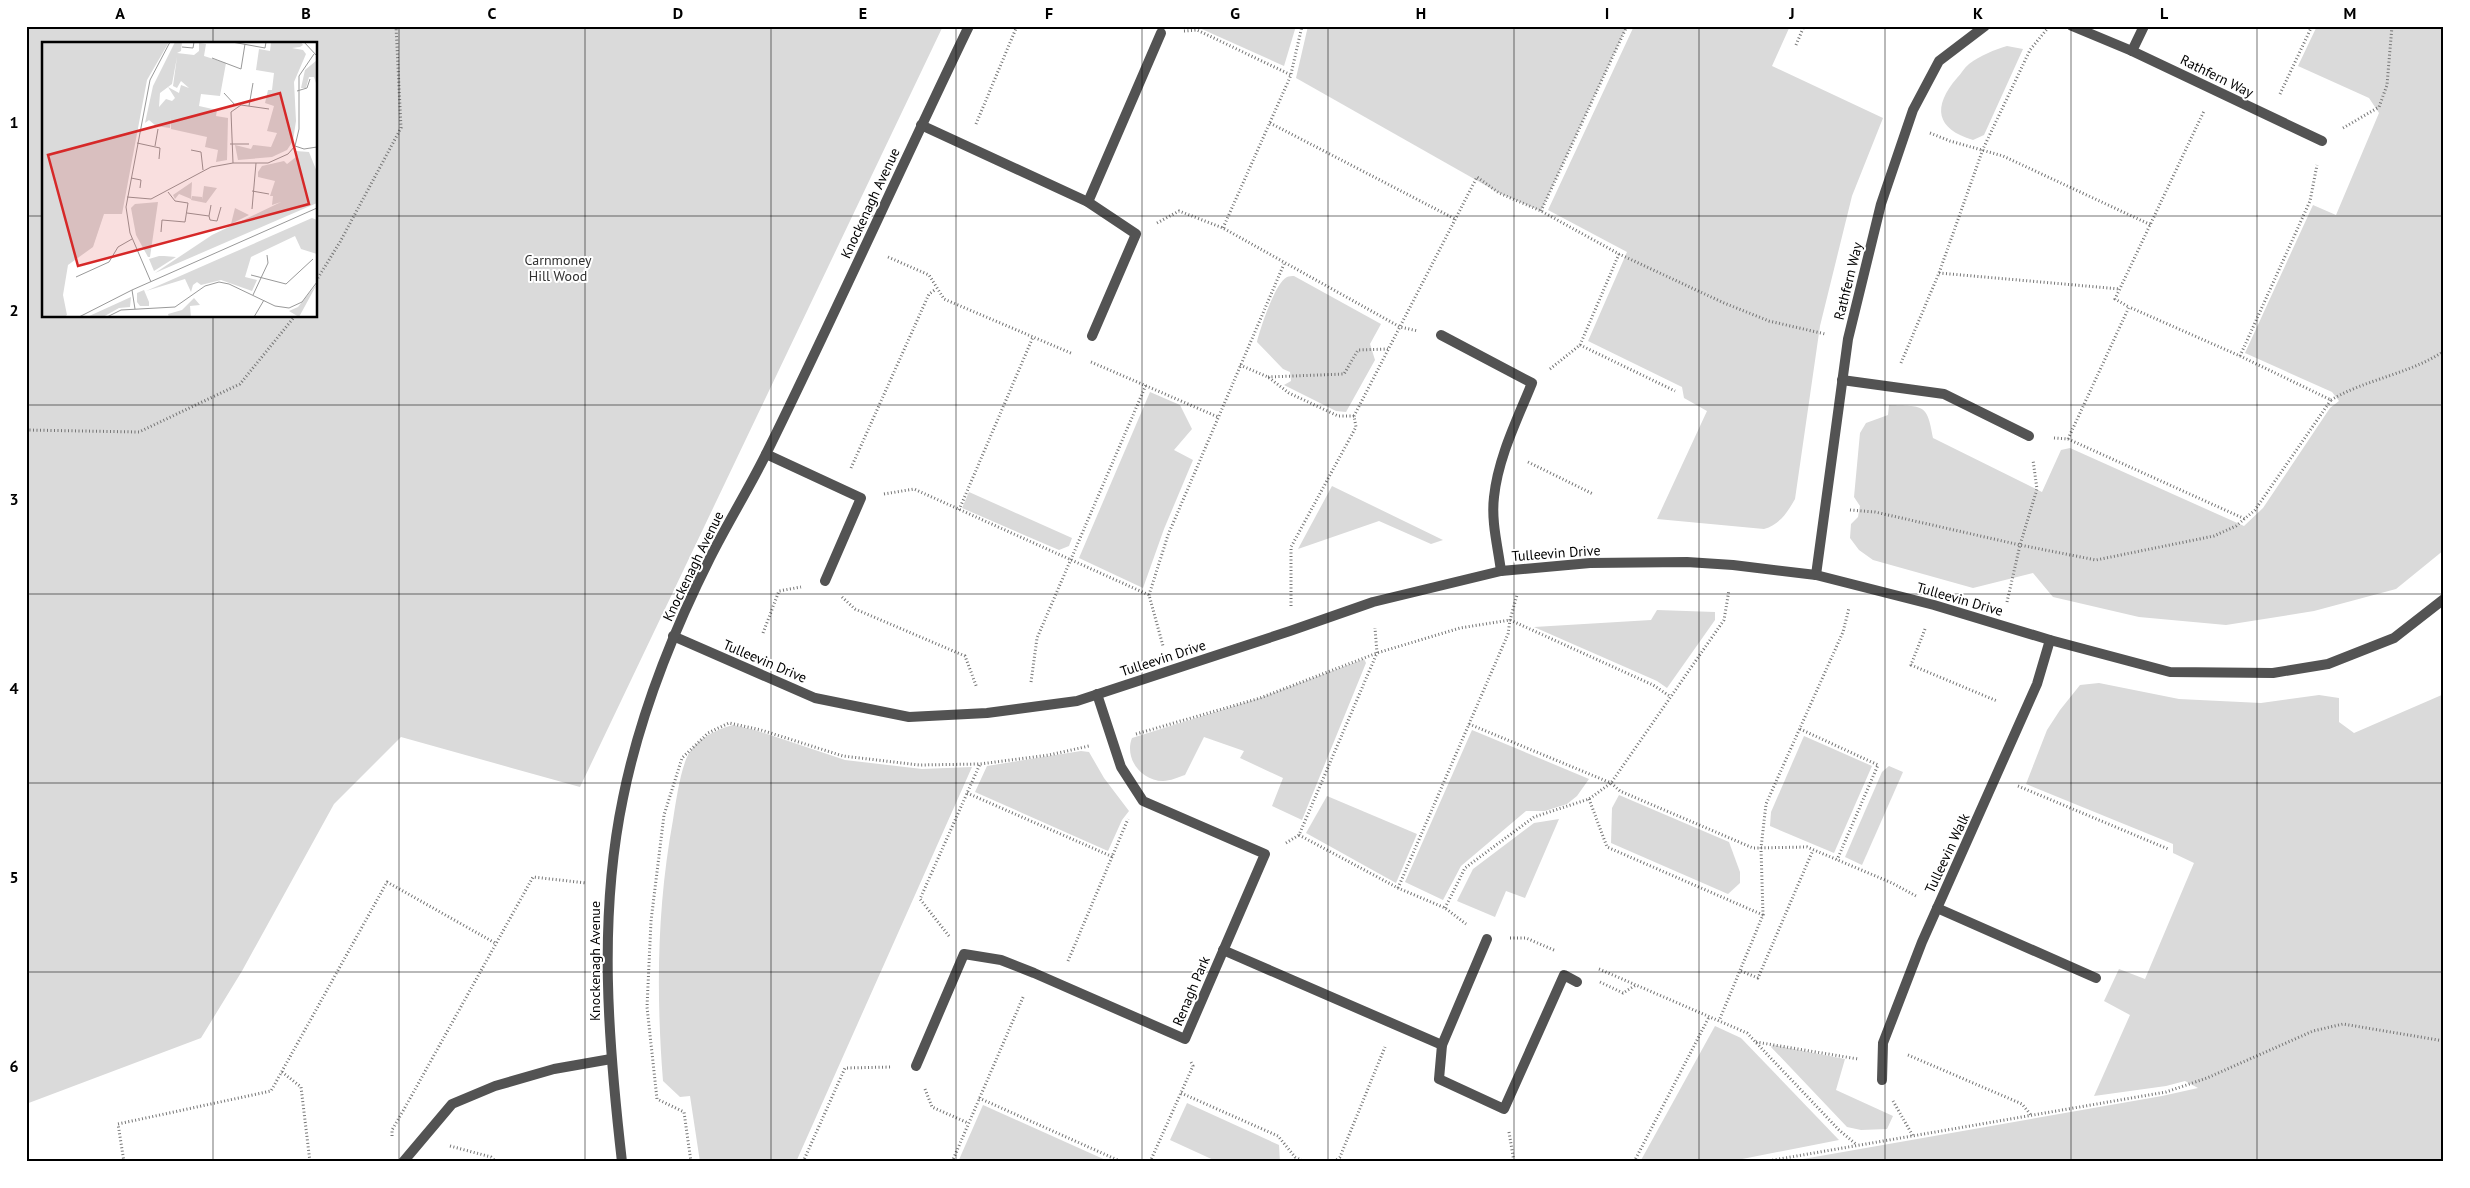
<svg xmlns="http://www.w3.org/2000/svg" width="2470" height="1188" viewBox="0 0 2470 1188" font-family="'PT Sans',sans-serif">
<rect width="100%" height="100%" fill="#fff"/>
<g fill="#dadada" fill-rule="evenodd">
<path d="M26 26H943L580 787 401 737 334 804 242 971 201 1038 26 1104ZM44 44H316V316H44Z"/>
<path d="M1195 26H1296L1284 66Z"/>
<path d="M1308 26H1627L1541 211 1499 193 1296 78Z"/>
<path d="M1634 26H1790L1772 66 1883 118 1852 196 1820 326 1795 499C1787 513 1780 524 1764 529L1657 519 1707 411 1684 398 1682 387 1588 341 1627 252 1548 210Z"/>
<path d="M2317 26H2444V550L2396 589 2314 611 2226 625 2139 617 2053 597 2033 573 1973 588 1873 560 1859 550 1850 538 1851 524 1858 517 1860 506 1854 497 1860 433 1866 423 1888 415 1889 405C1923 407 1927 402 1933 438L2042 492 2061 450 2070 448 2244 526 2263 508 2330 408 2339 401 2332 392 2245 353 2313 205 2336 215 2379 113 2369 98 2298 66Z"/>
<path d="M2007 46 2023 49 1984 135 1973 140C1936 129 1932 107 1957 78 1961 74 1964 68 1969 64 1981 55 1994 50 2007 46Z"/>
<path d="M1294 276 1381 324 1370 344 1375 360 1346 412 1336 411 1284 385 1291 381 1290 372 1283 369 1257 342C1260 329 1275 283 1287 277 1289 276 1292 276 1294 276Z"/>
<path d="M1150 392 1180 405 1192 429 1174 450 1193 460 1164 529 1143 588 1079 558Z"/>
<path d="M1332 486 1443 540 1431 544 1379 521 1298 549Z"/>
<path d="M969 492 1072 538 1069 546 1059 550 962 508Z"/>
<path d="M1657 610 1715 612V620L1667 688 1657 681 1534 627 1651 620Z"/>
<path d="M1364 659 1366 663 1302 820 1272 806 1283 778 1240 758 1244 751 1204 737 1185 775C1179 777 1170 781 1163 781 1141 781 1124 758 1132 738L1260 698Z"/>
<path d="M2099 683 2179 699 2261 703 2319 695 2339 698V722L2354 733 2444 694V1162H1786L2162 1096 2198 1088 2185 1081 2166 1086 2094 1096 2130 1015 2104 1001 2119 969 2145 979 2194 863 2173 853V844L2026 784 2047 730 2060 710 2080 685Z"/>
<path d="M733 725 755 730 845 760 922 769 972 767 796 1162H700L690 1096 680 1097 663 1081C656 993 657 907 673 820 676 801 680 773 687 757 696 739 715 730 733 725Z"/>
<path d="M1472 730 1589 779 1577 796 1567 804 1545 811H1526L1461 866 1443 900 1405 882Z"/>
<path d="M1804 736 1872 766 1834 853 1770 826 1771 812Z"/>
<path d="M1081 751 1089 752 1104 778 1129 811 1122 820 1108 851 975 792 987 766Z"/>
<path d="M1889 766 1903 772 1862 865 1845 857 1882 772Z"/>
<path d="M1619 795 1729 842 1740 872V883L1728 894 1611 843 1612 808Z"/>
<path d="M1327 796 1417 834 1396 883 1306 833Z"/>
<path d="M1559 819 1525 898 1506 891 1495 917 1457 901 1473 869 1534 823Z"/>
<path d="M1715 1026 1741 1038 1839 1140 1727 1162H1640Z"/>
<path d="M1773 1045 1845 1059 1836 1090 1893 1116 1887 1129 1861 1130 1847 1127 1771 1047Z"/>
<path d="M1187 1103 1279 1145 1280 1162H1218L1170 1140Z"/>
<path d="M983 1105 1110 1162H958Z"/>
</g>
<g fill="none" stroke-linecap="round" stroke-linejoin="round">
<g stroke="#757575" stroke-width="3" stroke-dasharray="1 2.5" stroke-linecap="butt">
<path d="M1184 31 1197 30 1291 75 1223 228"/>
<path d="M1796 45 1804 26"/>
<path d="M1291 74 1302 26"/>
<path d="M2280 94 2312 26"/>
<path d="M1270 123 1455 219"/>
<path d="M976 124 1017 26"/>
<path d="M2343 128 2379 107 2387 85 2392 26"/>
<path d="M1930 133 1950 141 2003 156 2151 225"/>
<path d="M1541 211 1627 26"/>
<path d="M1157 223 1179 211 1223 228 1400 327 1418 331"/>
<path d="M888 257 929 275 944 299 1073 354"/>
<path d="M1939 273 2120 289"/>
<path d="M316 281 340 242 401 128 396 26"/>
<path d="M1580 345 1675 391"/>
<path d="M2240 356 2310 201 2317 165"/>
<path d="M1091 362 1218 417"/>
<path d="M1901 363 1939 273 1983 149 2030 50 2047 29"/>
<path d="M1240 365 1268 377 1289 393 1338 416H1354"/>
<path d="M1550 369 1580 345 1619 254"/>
<path d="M1268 377 1344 374 1358 350 1388 349"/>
<path d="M2331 400C2366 379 2410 374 2444 351"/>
<path d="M26 430 139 432 240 384 295 316"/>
<path d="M2054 438 2068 439 2245 519"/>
<path d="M2068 439 2129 307 2115 299 2204 111"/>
<path d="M1528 462 1593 494"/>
<path d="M851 468 929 294 936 289"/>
<path d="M884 494 914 489 1149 595 1163 646"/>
<path d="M959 510 1033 337"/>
<path d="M1850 510 1875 512 2020 545 2096 560 2214 536 2236 526 2255 510 2331 400 2240 356 2129 307"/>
<path d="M1149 595 1168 535 1284 264"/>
<path d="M842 597 855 609 965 656 977 688"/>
<path d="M2007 602 2020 545 2037 489 2033 460"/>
<path d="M1291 606V547L1356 427 1354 416 1477 177 1499 193 1541 211 1619 254 1724 303 1769 321 1825 334"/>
<path d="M1925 629 1911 665 1997 701"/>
<path d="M763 633 779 591 801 587"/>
<path d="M1031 682 1037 638 1146 385"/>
<path d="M1469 724 1611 783 1620 791 1753 848 1807 847 1892 883 1916 896"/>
<path d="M1800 729 1878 765 1837 860"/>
<path d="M1136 734 1260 698 1377 653 1460 628 1510 620 1653 685 1671 697"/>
<path d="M2018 786 2168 849"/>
<path d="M967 793 1113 857"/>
<path d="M1589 799 1607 847 1763 915 1719 1021"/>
<path d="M1299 835 1398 888 1445 908 1466 924"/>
<path d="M1286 843 1299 835 1377 653 1375 628"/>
<path d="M1398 888 1508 634 1510 620 1517 595"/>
<path d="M1445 908 1465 868 1534 817 1589 799 1611 783 1724 620 1729 590"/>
<path d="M1763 915 1761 848 1766 804 1843 632 1849 608"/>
<path d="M949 936 920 899 980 764"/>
<path d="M1510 938H1526L1556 951"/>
<path d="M1068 961 1128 819"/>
<path d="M1599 969 1747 1033 1839 1130 1857 1145"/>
<path d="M1741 971 1758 978 1813 850"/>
<path d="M1600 982 1623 993 1636 985"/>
<path d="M1756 1042 1858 1059"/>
<path d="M1908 1055 2022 1104 2031 1115"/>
<path d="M282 1072 301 1087 310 1162"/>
<path d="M925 1089 932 1107 968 1123"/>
<path d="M1181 1093 1278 1136 1295 1157 1305 1162"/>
<path d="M979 1098 1122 1162"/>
<path d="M1893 1101 1913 1136"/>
<path d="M1509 1132 1514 1162"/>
<path d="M392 1136V1130L403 1111 533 877 586 883"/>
<path d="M450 1146 491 1157 496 1162"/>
<path d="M124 1162 118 1124 271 1091 387 882 495 943"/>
<path d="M691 1162 684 1112 657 1099 647 1007 651 921 664 815 682 758 708 733 729 723 761 730 843 756 919 765 980 764 1049 755 1089 746"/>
<path d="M803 1162 845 1068 892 1067"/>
<path d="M952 1162 1024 995"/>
<path d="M1150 1162 1193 1066 1191 1062"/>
<path d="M1334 1162 1340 1157 1385 1047"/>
<path d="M1634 1162 1709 1017"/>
<path d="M1762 1162 2166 1092 2207 1078 2313 1031 2343 1024 2444 1041"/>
</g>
<g stroke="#535353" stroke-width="10">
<path d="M1088 202 1161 33"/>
<path d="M766 454 861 498 825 581"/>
<path d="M1937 908 2096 978"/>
<path d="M1442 1045 1439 1079 1504 1109 1564 975 1577 982"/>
</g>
<g stroke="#535353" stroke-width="10">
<path d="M2072 26 2132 51 2322 141"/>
<path d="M2132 51 2144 26"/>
<path d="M921 125 1088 202 1136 234 1092 336"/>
<path d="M1441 335 1532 383C1517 420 1498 458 1494 497 1491 522 1498 547 1501 571"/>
<path d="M1842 380 1944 394 2029 436"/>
<path d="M1816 575 1848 339 1881 204 1913 110 1939 61 1985 26"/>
<path d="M673 636 815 698 909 717 987 713 1077 701 1290 631 1373 602 1501 571 1590 563 1687 562 1733 565 1816 575 1934 605 2050 640 2170 672 2273 673 2328 664 2394 638 2444 599"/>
<path d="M1223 950 1442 1045 1487 939"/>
<path d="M916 1066 964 954 1001 960 1034 973 1185 1039 1265 854 1143 801 1121 767 1097 694"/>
<path d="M1882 1080 1883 1043 1922 942 2037 684 2050 640"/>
<path d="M403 1162 452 1104 495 1086 554 1069 611 1059"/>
<path d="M622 1162C608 1040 598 918 623 798 640 714 672 634 710 558 728 522 750 487 768 450 837 310 901 167 969 26"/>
</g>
</g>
<path fill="none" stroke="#000" stroke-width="1" stroke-opacity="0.55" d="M213 26V44M399 26V1162M585 26V1162M771 26V1162M956 26V1162M1142 26V1162M1328 26V1162M1514 26V1162M1699 26V1162M1885 26V1162M2071 26V1162M2257 26V1162M26 216H44M316 216H2444M213 316V1162M26 405H2444M26 594H2444M26 783H2444M26 972H2444"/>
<g text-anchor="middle" stroke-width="4" stroke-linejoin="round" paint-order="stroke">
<g font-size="14" fill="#000" stroke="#fff">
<text transform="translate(2217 76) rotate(26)" y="5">Rathfern Way</text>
<text transform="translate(870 203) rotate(-65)" y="5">Knockenagh Avenue</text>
<text transform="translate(1848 281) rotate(-76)" y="5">Rathfern Way</text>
<text transform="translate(1556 553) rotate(-4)" y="5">Tulleevin Drive</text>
<text transform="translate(693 566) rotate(-64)" y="5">Knockenagh Avenue</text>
<text transform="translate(1960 599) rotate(16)" y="5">Tulleevin Drive</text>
<text transform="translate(1163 658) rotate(-18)" y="5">Tulleevin Drive</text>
<text transform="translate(765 661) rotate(23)" y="5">Tulleevin Drive</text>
<text transform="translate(1947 853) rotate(-65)" y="5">Tulleevin Walk</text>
<text transform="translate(595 961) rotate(-90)" y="5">Knockenagh Avenue</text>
<text transform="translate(1191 991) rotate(-67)" y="5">Renagh Park</text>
</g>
<g font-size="14" fill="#313131" stroke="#fff">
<text x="558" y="265">Carnmoney<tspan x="558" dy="16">Hill Wood</tspan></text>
</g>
</g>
<g transform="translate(42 42)">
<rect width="275" height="275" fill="#fff"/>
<path d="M0 0H127L105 38 80 172H62L51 205 26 223 21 253 25 273 22 275H0ZM133 0H150H140L139 9 135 11 152 13 157 9V1L164 2 162 14 184 21 178 54 159 52 157 64 175 68 174 74 186 76 185 118 174 120 176 108 163 105 165 95 129 87V76L128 86 114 84 107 78 103 81 111 44ZM135 15 131 44 135 46 139 39 147 46 139 43 137 51 126 45 133 56 130 59 124 57 117 65 118 51 130 42ZM229 0H259L261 3 258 5 250 6 261 8 264 12 252 40 254 79 251 99 245 108 230 115 196 118 193 103 209 107 211 103 229 105 235 91 225 89 232 64 223 61 226 48H230L232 31 214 28 217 7 228 9ZM275 18V44L272 35H267L264 46H259L263 28ZM254 109 267 110 275 130V161L113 231 170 193 239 160 230 163 231 154H228L233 139 216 135V130L220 124 242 119 245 122 254 115ZM150 140 149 157 137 152 133 157 131 153ZM162 144 175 146 164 161 149 158 150 154 160 155V158ZM116 160 108 215H106L94 193 89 166 93 162ZM193 166 207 173 189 182ZM270 176 275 178V212L259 207 253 194 209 215 203 235 215 238 210 249 179 238 159 243 155 240 151 243 149 250 143 237 104 249ZM117 214H122L134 215 112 229 107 217ZM275 242 257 275 247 269 256 265ZM102 248 107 260V264H98L95 260V251ZM89 255 88 265 77 266 61 275H45ZM152 256 158 263 148 264 149 275H127L126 272 140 268Z" fill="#dadada" fill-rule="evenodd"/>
<path fill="none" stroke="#999" stroke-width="1" d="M190 0 223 6 224 0M262 0 275 14M140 5 151 6 152 0M170 16 199 27 203 2M255 49 265 46 268 37M182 51 194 64M207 64 211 41M95 101 118 106 117 117M188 102H207M113 104 116 87M253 104 262 107 275 105M149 108 159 110 161 128M191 121 189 70 199 63 227 67M89 136 99 138 98 146M210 149 227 152M85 155 109 157 169 125 191 121H226L246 112 253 104 257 87V34L272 12M210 167 214 121M145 171 167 174 169 163M167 174 168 178 175 179 179 165M119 190 120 178 143 180 146 161 133 159 126 150M209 233 244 242 271 217M34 235 67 220 76 205 90 197M109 240 88 191 84 165 108 38 128 0M90 248 93 267M211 253 226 221 225 213M37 275 90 248 275 166M65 275 79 268 133 265 163 244 177 240 187 242 233 264 247 266 260 260 275 240M212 275 222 258"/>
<path fill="#d62828" fill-opacity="0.15" stroke="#d62828" stroke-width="2.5" d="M238 51 267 162 36 224 6 113Z"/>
<rect width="275" height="275" fill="none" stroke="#000" stroke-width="2.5"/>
</g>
<rect width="2470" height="1188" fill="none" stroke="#ffffff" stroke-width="55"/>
<rect x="28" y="28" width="2414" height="1132" fill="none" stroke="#000" stroke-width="2"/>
<g font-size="16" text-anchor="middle" font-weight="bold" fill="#000">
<text x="120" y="19">A</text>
<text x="306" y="19">B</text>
<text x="492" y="19">C</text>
<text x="678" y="19">D</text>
<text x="863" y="19">E</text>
<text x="1049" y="19">F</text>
<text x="1235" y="19">G</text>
<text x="1421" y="19">H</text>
<text x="1607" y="19">I</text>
<text x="1792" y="19">J</text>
<text x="1978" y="19">K</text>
<text x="2164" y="19">L</text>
<text x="2350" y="19">M</text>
<text x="14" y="128">1</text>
<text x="14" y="316">2</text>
<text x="14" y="505">3</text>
<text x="14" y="694">4</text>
<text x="14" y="883">5</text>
<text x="14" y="1072">6</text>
</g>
</svg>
